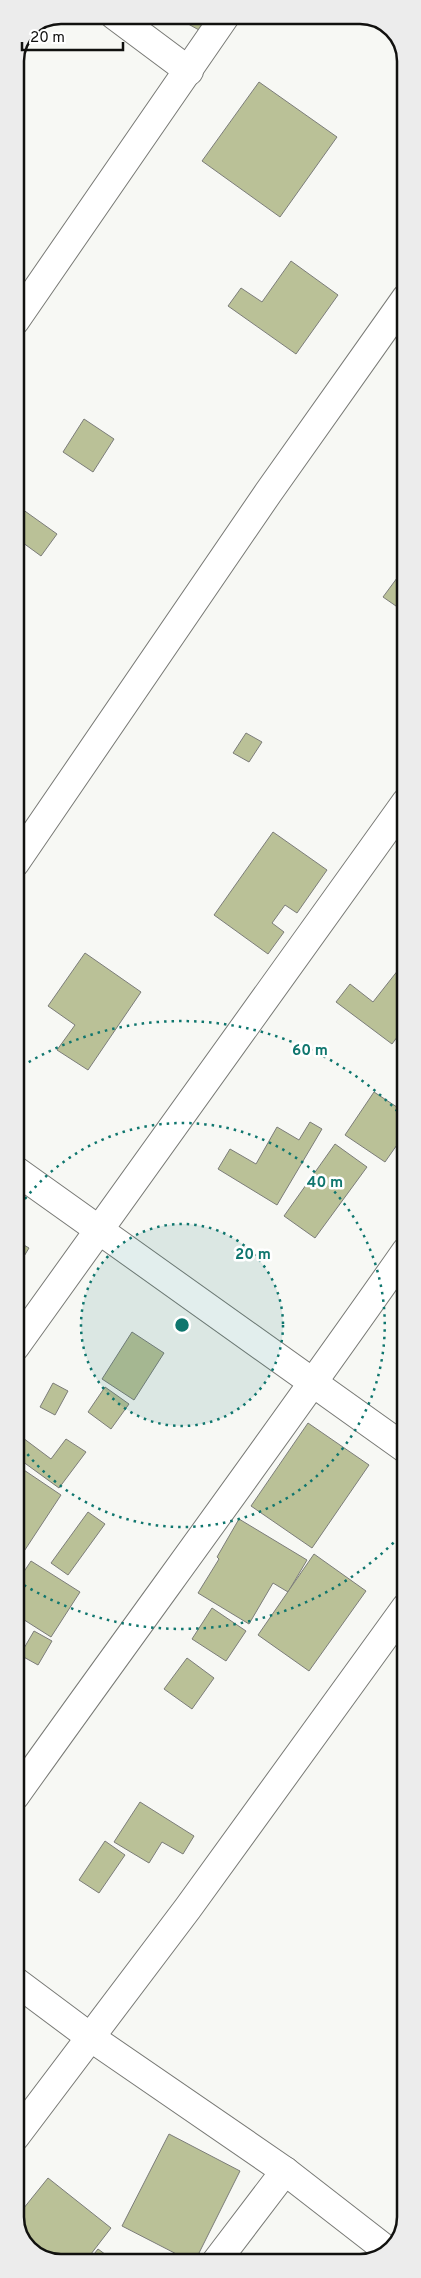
<svg xmlns="http://www.w3.org/2000/svg" width="421" height="2278" viewBox="0 0 421 2278" font-family="Overpass,sans-serif">
<rect width="100%" height="100%" fill="#f7f8f4"/>
<g fill="#bac197" stroke="#7c7d79">
<path d="M172 15H219L208 35Z"/>
<path d="M259 82 337 137 280 217 202 161Z"/>
<path d="M291 261 338 295 296 354 228 306 241 288 262 302Z"/>
<path d="M84 419 114 439 93 472 63 452Z"/>
<path d="M22 509 57 534 41 556 15 537V519Z"/>
<path d="M400 574 406 578V613L383 597Z"/>
<path d="M246 733 262 742 249 762 233 753Z"/>
<path d="M273 832 327 870 297 913 285 905 272 923 284 932 268 954 214 915Z"/>
<path d="M85 953 141 992 88 1070 57 1050 75 1025 48 1006Z"/>
<path d="M406 960V1025L392 1044 336 1002 350 984 373 1002Z"/>
<path d="M374 1092 406 1113V1132L385 1162 345 1135Z"/>
<path d="M310 1122 322 1129 277 1205 218 1169 230 1149 256 1164 277 1127 299 1140Z"/>
<path d="M335 1144 367 1167 315 1238 284 1216Z"/>
<path d="M15 1240 29 1248 15 1271Z"/>
<path d="M132 1332 164 1353 134 1400 102 1379Z"/>
<path d="M53 1383 68 1391 55 1415 40 1407Z"/>
<path d="M105 1387 129 1404 111 1429 88 1412Z"/>
<path d="M308 1423 369 1465 312 1548 251 1506Z"/>
<path d="M19 1435 51 1459 66 1439 86 1452 59 1488 15 1456V1440Z"/>
<path d="M15 1464 61 1495 15 1565 17 1485Z"/>
<path d="M88 1512 105 1524 68 1575 51 1563Z"/>
<path d="M239 1519 307 1560 288 1592 273 1583 249 1624 198 1593 219 1559 217 1557Z"/>
<path d="M314 1554 366 1591 309 1671 258 1635Z"/>
<path d="M31 1561 80 1592 51 1637 18 1616 15 1620V1585Z"/>
<path d="M212 1608 246 1631 226 1661 192 1639Z"/>
<path d="M34 1631 52 1641 38 1665 20 1655Z"/>
<path d="M187 1658 214 1678 192 1709 164 1689Z"/>
<path d="M140 1802 194 1836 183 1854 162 1842 149 1863 114 1842Z"/>
<path d="M105 1841 125 1855 99 1893 79 1880Z"/>
<path d="M169 2134 240 2171 194 2263 122 2226Z"/>
<path d="M48 2178 111 2228 84 2263H55L29 2250 15 2223V2219Z"/>
<path d="M98 2249 117 2263H87Z"/>
</g>
<g fill="none" stroke-linecap="round" stroke-linejoin="round">
<defs>
<g id="street">
<path d="M114 15 189 71"/>
<path d="M15 321 226 15"/>
<path d="M15 863 268 493 406 298"/>
<path d="M15 1170 406 1449"/>
<path d="M15 1347 406 802"/>
<path d="M15 1796C145 1614 278 1434 406 1251"/>
<path d="M15 1981 90 2037 285 2171 388 2251"/>
<path d="M15 2137 188 1908 406 1607"/>
<path d="M215 2263 285 2171"/>
</g>
</defs>
<use href="#street" stroke="#797a76" stroke-width="30"/>
<use href="#street" stroke="#fff" stroke-width="28"/>
</g>
<circle cx="182" cy="1325" r="101" fill="#0f766e" fill-opacity=".12"/>
<g fill="none" stroke="#0f766e" stroke-width="2.5" stroke-dasharray="2.5 5">
<circle cx="182" cy="1325" r="101"/>
<path d="M16 1211A202 202 0 1 1 16 1439"/>
<path d="M404 1532A304 304 0 0 1 16 1580M16 1070A304 304 0 0 1 404 1118"/>
</g>
<path d="M0 0H421V2278H0ZM61 24H360A37 37 0 0 1 397 61V2217A37 37 0 0 1 360 2254H61A37 37 0 0 1 24 2217V61A37 37 0 0 1 61 24Z" fill="#ececec" fill-rule="evenodd"/>
<path fill="none" stroke="#11110f" stroke-width="2.5" d="M61 24H360A37 37 0 0 1 397 61V2217A37 37 0 0 1 360 2254H61A37 37 0 0 1 24 2217V61A37 37 0 0 1 61 24Z"/>
<circle cx="182" cy="1325" r="8" fill="#0f766e" stroke="#fff" stroke-width="2.5"/>
<g font-size="15" text-anchor="middle" font-weight="bold" fill="#0f766e" stroke="#fff" stroke-width="5" stroke-linejoin="round" paint-order="stroke">
<text x="310" y="1055">60 m</text>
<text x="325" y="1187">40 m</text>
<text x="253" y="1259">20 m</text>
</g>
<path d="M22 42v8h101v-8" fill="none" stroke="#11110f" stroke-width="2.5"/>
<text x="30" y="42" font-size="15" fill="#11110f" stroke="#ffffff" stroke-width="4" paint-order="stroke">20 m</text>
</svg>
